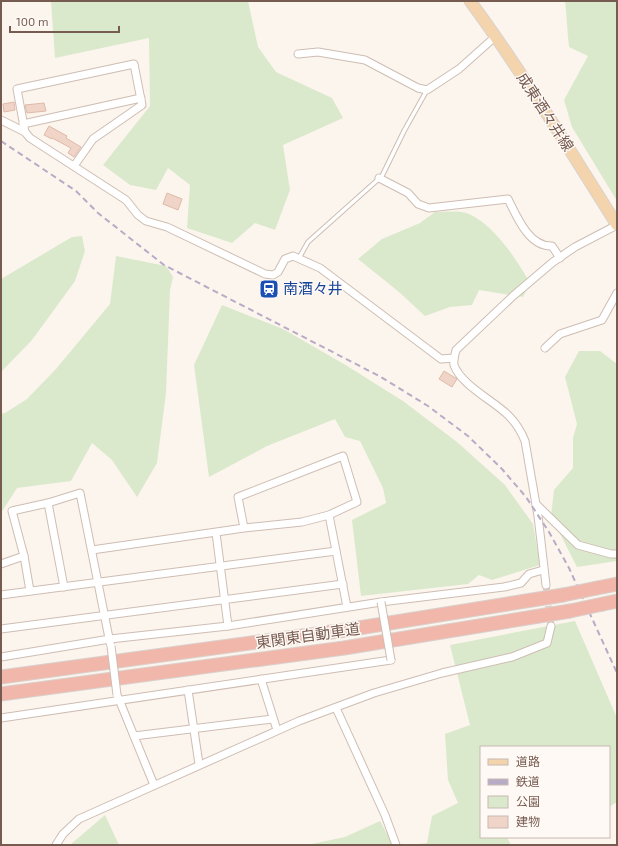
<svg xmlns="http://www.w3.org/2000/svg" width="618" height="846" viewBox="0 0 618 846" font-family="'Exo 2','Noto Sans JP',sans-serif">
<rect width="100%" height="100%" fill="#fcf5ed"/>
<g fill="#dae9cc">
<path d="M51 1H248L258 47 276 72 332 98 343 118 283 145 290 190 275 230 255 223 232 243 187 228 190 185 168 168 156 190 130 185 103 165 150 106 149 38 55 58Z"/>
<path d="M565 1H617V201L572 127 564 100 588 56 569 47C567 31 567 17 565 1Z"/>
<path d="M435 212C445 212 461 210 469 214 494 225 517 260 530 283L523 297 479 290 472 305 450 307 425 316 399 292 358 259 382 239 420 223Z"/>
<path d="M82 236 85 251 75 281 32 340 1 372V279L72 237Z"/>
<path d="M116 256 166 266 173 277 170 290 166 393 157 463 137 497 112 460 92 443 71 481 17 488 1 513V414L5 413 27 399 56 369 110 304Z"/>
<path d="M222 305 283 329 344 364 403 401 457 442 505 485 533 524 540 565 492 580 479 575 468 584 361 596 352 520 386 503 383 488 360 441 345 437 335 419 267 446 209 477 194 365Z"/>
<path d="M579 351H600L617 364V561L577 567 551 516 554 490 573 468V438L577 424 565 377Z"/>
<path d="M575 621 617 718V802L609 807V747H481V837H507L511 845H412L427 843 432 816 458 803 448 780 445 734 470 725 450 645Z"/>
<path d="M105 815 119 845H70Z"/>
<path d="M380 821 393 845H307L345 837Z"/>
</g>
<g fill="#efd4c7" stroke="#e0baa8">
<path d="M14 102 15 110 4 112 3 104Z"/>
<path d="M44 103 46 111 27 113 25 105Z"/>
<path d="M49 126 67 136 66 138 81 147 74 157 68 153 71 148 52 138V139L44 135Z"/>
<path d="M167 193 182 199 178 210 163 204Z"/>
<path d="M265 284 275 288 272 294 262 289Z"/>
<path d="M444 371 457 379 452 387 439 379Z"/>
</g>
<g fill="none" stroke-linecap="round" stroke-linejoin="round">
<path stroke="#dacec6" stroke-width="7" stroke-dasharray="7 3.5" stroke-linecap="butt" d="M546 585 551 626"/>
<defs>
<path id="service" d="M299 258 308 242 382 176 404 131 427 90"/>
<g id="minor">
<path d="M298 54 318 52 365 60 418 88 427 90 459 69 496 36"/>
<path d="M1 120 25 132 30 138 126 200 138 215 146 221 167 227 265 274 273 275 278 272 285 259 293 256 320 268 441 359 454 358"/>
<path d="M23 124 141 98"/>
<path d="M25 132 17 89 134 64 142 105 93 139 74 166"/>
<path d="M379 178 408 193 418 204 429 208 508 199C517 217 529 247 552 246L560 258"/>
<path d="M545 348 560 334 602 320 617 293"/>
<path d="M48 503 64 587"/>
<path d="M536 504 578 545 611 554H617"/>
<path d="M329 515 347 607"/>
<path d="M216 533 228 626"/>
<path d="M92 550 244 528 302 522 329 515 357 502 343 456 238 497 244 528"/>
<path d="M1 564 24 556"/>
<path d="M546 585 538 516 525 441C521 431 516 423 508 415 494 401 461 385 454 365 453 360 455 355 456 350L513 296 553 262 575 247 617 225"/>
<path d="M30 591 24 556 12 511 48 503 80 493 110 643"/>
<path d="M1 595 336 551"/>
<path d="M1 629 343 584"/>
<path d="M1 657 110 639 228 626 381 602 504 587 521 583 529 574 543 570"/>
<path d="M261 679 277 730"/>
<path d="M188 690 199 764"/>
<path d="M118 697 154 785"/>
<path d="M336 708 385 815 396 845"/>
<path d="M1 718 391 660"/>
<path d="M134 736 273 719"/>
<path d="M56 845 63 834 79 819 299 721 374 693 442 673 512 657 547 643 551 626"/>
</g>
<path id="primary" d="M470 1C523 73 569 149 617 225"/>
<g id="motorway">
<path d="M597 588 617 584"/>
<path d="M603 604 617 601"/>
<path d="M1 677 346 630 563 595"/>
<path d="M1 694 344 648 570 611"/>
</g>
</defs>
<use href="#service" stroke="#cebdb3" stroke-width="5.5"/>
<use href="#minor" stroke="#cebdb3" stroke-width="9"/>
<use href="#primary" stroke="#d9d1ce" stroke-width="13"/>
<use href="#motorway" stroke="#d9d1ce" stroke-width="15"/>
<use href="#service" stroke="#fff" stroke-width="3.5"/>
<use href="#minor" stroke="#fff" stroke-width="7"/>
<use href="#primary" stroke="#f4d4ac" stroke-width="11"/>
<use href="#motorway" stroke="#f0b7aa" stroke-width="13"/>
<path stroke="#b8abc6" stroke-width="2" stroke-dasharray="6 4" stroke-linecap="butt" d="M1 141 76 191 98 213 164 265 381 377 428 406 468 436 502 469 526 497 549 532 569 568 617 673"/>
<defs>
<g id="minor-bridge">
<path d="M381 602 391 660"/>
<path d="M111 646 117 695"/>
</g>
<g id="motorway-bridge">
<path d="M563 595 597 588"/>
<path d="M570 611 603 604"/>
</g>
</defs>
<use href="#minor-bridge" stroke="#cebdb3" stroke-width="9" stroke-linecap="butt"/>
<use href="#motorway-bridge" stroke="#d9d1ce" stroke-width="15" stroke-linecap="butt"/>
<use href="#minor-bridge" stroke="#fff" stroke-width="7"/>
<use href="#motorway-bridge" stroke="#f0b7aa" stroke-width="13"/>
</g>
<defs>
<symbol id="station-square" viewBox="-11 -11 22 22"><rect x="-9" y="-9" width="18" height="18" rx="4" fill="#1a4fb4" stroke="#fef9f4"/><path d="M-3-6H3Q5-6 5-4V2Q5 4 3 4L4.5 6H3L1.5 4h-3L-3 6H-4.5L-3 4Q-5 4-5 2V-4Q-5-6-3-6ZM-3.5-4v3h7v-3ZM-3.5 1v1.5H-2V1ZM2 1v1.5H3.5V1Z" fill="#fff"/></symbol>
</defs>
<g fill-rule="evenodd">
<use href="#station-square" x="258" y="278" width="22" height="22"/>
</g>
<g text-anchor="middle" stroke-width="3" stroke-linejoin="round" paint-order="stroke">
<g font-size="15" fill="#765b51" stroke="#fef9f4">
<text transform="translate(545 112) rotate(57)" y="5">成東酒々井線</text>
<text transform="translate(308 636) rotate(-8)" y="5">東関東自動車道</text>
</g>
<g font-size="15" fill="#164399" stroke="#fef9f4" text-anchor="start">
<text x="283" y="294">南酒々井</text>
</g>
</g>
<rect width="618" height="846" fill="none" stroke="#765b51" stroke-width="4"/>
<rect x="480" y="746" width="130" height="92" fill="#fef9f4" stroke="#c8bab3"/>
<rect x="488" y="759" width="20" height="6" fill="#f4d4ac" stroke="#c8bab3"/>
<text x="516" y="766" font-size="12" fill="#765b51">道路</text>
<rect x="488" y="779" width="20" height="6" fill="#b8abc6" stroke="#c8bab3"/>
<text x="516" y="786" font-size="12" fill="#765b51">鉄道</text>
<rect x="488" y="796" width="20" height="12" fill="#dae9cc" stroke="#c8bab3"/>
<text x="516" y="806" font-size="12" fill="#765b51">公園</text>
<rect x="488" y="816" width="20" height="12" fill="#efd4c7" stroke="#c8bab3"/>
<text x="516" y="826" font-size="12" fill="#765b51">建物</text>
<path d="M10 26v6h109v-6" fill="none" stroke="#765b51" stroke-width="2"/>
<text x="16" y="26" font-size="12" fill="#765b51" stroke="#fef9f4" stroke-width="3" paint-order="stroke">100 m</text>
</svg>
